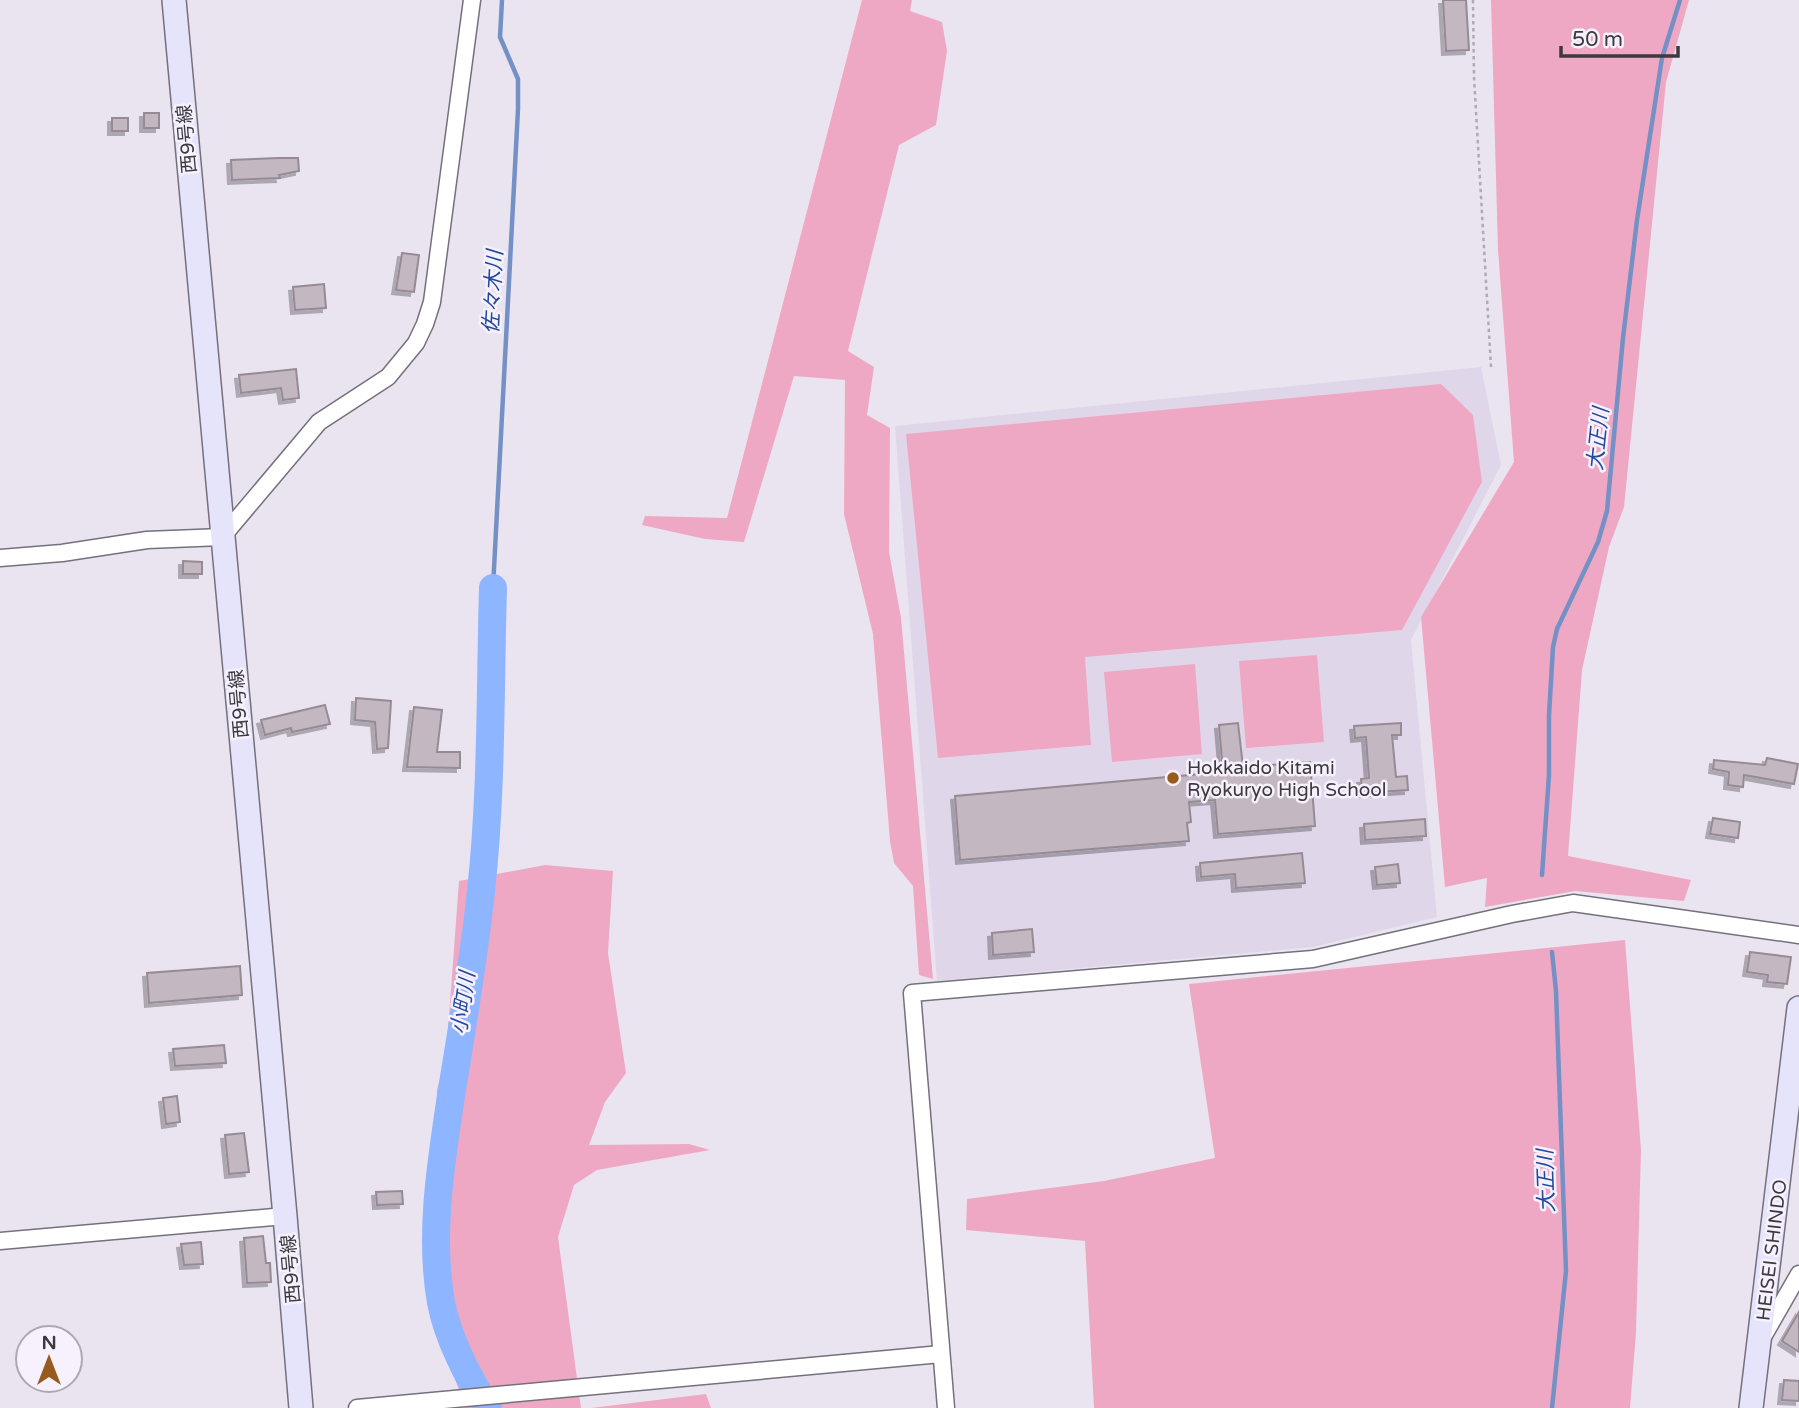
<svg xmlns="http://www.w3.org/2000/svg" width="1799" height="1408" viewBox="0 0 1799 1408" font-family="'Varela Round','Noto Sans JP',sans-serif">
<defs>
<filter id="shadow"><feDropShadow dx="-4" dy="4" stdDeviation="0" flood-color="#0004"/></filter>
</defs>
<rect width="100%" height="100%" fill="#eae4f0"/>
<path fill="#e0d6e9" d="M1481 367 1501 465 1411 640 1437 917 1313 947 937 981 895 426Z"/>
<g fill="#efa8c4">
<path d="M862 0H912L910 11 942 22 947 51 936 125 899 145 848 351 874 367 867 415 890 428 889 552 901 618 933 979 919 975 913 886 894 863 890 841 873 634 844 514 845 380 794 376 744 542 705 539 642 525 645 516 727 518Z"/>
<path d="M1491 0H1689L1666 82 1624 507 1609 547 1582 670 1568 856 1691 880 1684 901 1575 891 1485 907 1487 878 1445 887 1421 617 1514 462 1498 250Z"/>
<path d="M1441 384 1473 415 1482 482 1402 630 1085 657 1091 745 938 758 906 434Z"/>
<path d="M1317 655 1324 742 1246 748 1239 661Z"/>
<path d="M1195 664 1202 754 1112 762 1104 672Z"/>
<path d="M545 865 613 871 608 953 626 1073 605 1102 589 1145 689 1144 710 1150 597 1170 574 1185 558 1237 581 1408H465L429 1302 437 1090 446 1057 459 881Z"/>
<path d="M1625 940 1641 1150 1636 1332 1630 1408H1094L1085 1241 966 1230 967 1199 1104 1181 1215 1158 1189 984Z"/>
<path d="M706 1394 711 1408H591Z"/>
</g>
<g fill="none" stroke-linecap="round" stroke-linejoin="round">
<g stroke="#7590c5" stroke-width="4.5">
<path d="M493 588 518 109V79L500 37 502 0"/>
<path d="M1542 875 1549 775V715L1553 647 1557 629 1598 542 1607 511 1623 338 1637 220 1662 58 1680 0"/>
<path d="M1552 1408 1566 1271 1556 991 1552 952"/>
</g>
<path stroke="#8eb5ff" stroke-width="28" d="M488 1408C469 1380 447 1336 441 1302 429 1235 441 1163 451 1096 462 1028 474 959 481 891 492 791 490 689 493 588"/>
</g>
<g fill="#c3b8c1" stroke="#968b94" stroke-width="2" filter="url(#shadow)">
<path d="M1443 0H1466L1469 50 1446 51Z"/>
<rect x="144" y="113" width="15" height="15"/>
<rect x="112" y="118" width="16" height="13"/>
<path d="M278 158H298L299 171 279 175 280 178 232 180 231 160Z"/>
<path d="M402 253 419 255 414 292 396 290Z"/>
<path d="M324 284 326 308 295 310 293 287Z"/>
<path d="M296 369 299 398 283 400 281 388 241 393 239 375Z"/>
<path d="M183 561 202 562V574H183Z"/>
<path d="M356 698 391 701 388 748 377 749 375 722 355 720Z"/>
<path d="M325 705 330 724 292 732 291 728 265 735 261 720Z"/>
<path d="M414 707 442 710 437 752H460V768L407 767Z"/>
<path d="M1238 723 1243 767 1310 762 1315 826 1218 834 1215 800 1189 802 1191 822 1187 823 1189 841 960 860 955 796 1223 772 1219 725Z"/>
<path d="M1401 723V735H1392L1396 777 1407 776 1408 790 1362 793 1361 779 1369 778 1366 737 1355 738 1354 726Z"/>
<path d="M1767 758 1798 764 1794 784 1744 775 1743 787 1728 785 1729 772 1713 769 1714 760 1765 765Z"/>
<path d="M1713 818 1740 822 1738 838 1710 834Z"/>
<path d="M1425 819 1426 836 1365 840 1364 824Z"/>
<path d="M1302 853 1305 883 1236 888 1235 874 1201 877 1200 863Z"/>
<path d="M1398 864 1400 883 1377 885 1375 867Z"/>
<path d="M1032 929 1034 952 993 955 992 933Z"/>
<path d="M1750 952 1791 957 1787 984 1767 982 1768 975 1747 972Z"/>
<path d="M240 966 242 995 149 1003 147 973Z"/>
<path d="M224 1045 226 1063 175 1066 173 1049Z"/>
<path d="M177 1096 180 1122 166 1124 163 1098Z"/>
<path d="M244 1133 249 1172 229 1174 225 1135Z"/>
<path d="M402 1191 403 1204 377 1205 376 1192Z"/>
<path d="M263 1236 266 1263H270L271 1282 247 1283 244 1238Z"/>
<path d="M201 1242 203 1264 184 1265 181 1244Z"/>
<path d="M1799 1312V1352L1782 1341Z"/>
<path d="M1784 1380 1799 1381V1401L1782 1400Z"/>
</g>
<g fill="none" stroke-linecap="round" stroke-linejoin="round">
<defs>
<g id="street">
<path d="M0 558 62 553 147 540 222 537 319 422 388 377 416 343 425 324 432 302 472 0"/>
<path d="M0 1241 285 1216"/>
<path d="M1764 1335 1799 1274"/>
<path d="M357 1408 941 1354"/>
<path d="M946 1408 912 993 1313 959 1512 914 1573 903 1799 935"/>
</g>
<g id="secondary">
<path d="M174 0 285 1216 301 1408"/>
<path d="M1751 1408 1799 1008"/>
</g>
</defs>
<use href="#street" stroke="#75707b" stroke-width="19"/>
<use href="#secondary" stroke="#75707b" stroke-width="26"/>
<path stroke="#afaab4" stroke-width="2.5" stroke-dasharray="3.5 3.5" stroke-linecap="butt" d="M1473 0 1474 77 1491 367"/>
<use href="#street" stroke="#fff" stroke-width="16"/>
<use href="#secondary" stroke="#e5e4fb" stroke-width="23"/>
</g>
<circle fill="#975c1d" stroke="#f7f1fe" stroke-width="2.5" cx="1173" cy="778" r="7"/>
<g text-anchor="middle" stroke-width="5" stroke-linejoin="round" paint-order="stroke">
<g font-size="19" fill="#3c3a3f" stroke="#f7f1fe">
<text transform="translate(186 139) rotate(-95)" y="7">西9号線</text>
<text transform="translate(238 704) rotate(-95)" y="7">西9号線</text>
<text transform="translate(1771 1250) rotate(-83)" y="7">HEISEI SHINDO</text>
<text transform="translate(290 1269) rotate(-95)" y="7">西9号線</text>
</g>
<g font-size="19" fill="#3c3a3f" stroke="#f7f1fe" text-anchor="start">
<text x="1187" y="774">Hokkaido Kitami<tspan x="1187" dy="22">Ryokuryo High School</tspan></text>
</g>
<g font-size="21" font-style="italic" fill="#214a9e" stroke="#f7f1fe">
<text transform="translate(493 292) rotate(-87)" y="7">佐々木川</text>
<text transform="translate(1598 439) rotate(-84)" y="7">大正川</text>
<text transform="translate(463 1003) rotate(-82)" y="7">小町川</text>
<text transform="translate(1546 1181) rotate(-92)" y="7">大正川</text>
</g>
</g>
<g transform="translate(49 1359)"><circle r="33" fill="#f7f1fe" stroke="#aca8b2" stroke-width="2"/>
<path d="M0-5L12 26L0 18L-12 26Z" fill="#975c1d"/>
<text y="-10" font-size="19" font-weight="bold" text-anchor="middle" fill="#3c3a3f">N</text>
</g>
<path d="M1561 46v10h117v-10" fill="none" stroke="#3c3a3f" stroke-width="3.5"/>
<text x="1572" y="46" font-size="21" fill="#3c3a3f" stroke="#f7f1fe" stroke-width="5" paint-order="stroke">50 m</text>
</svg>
